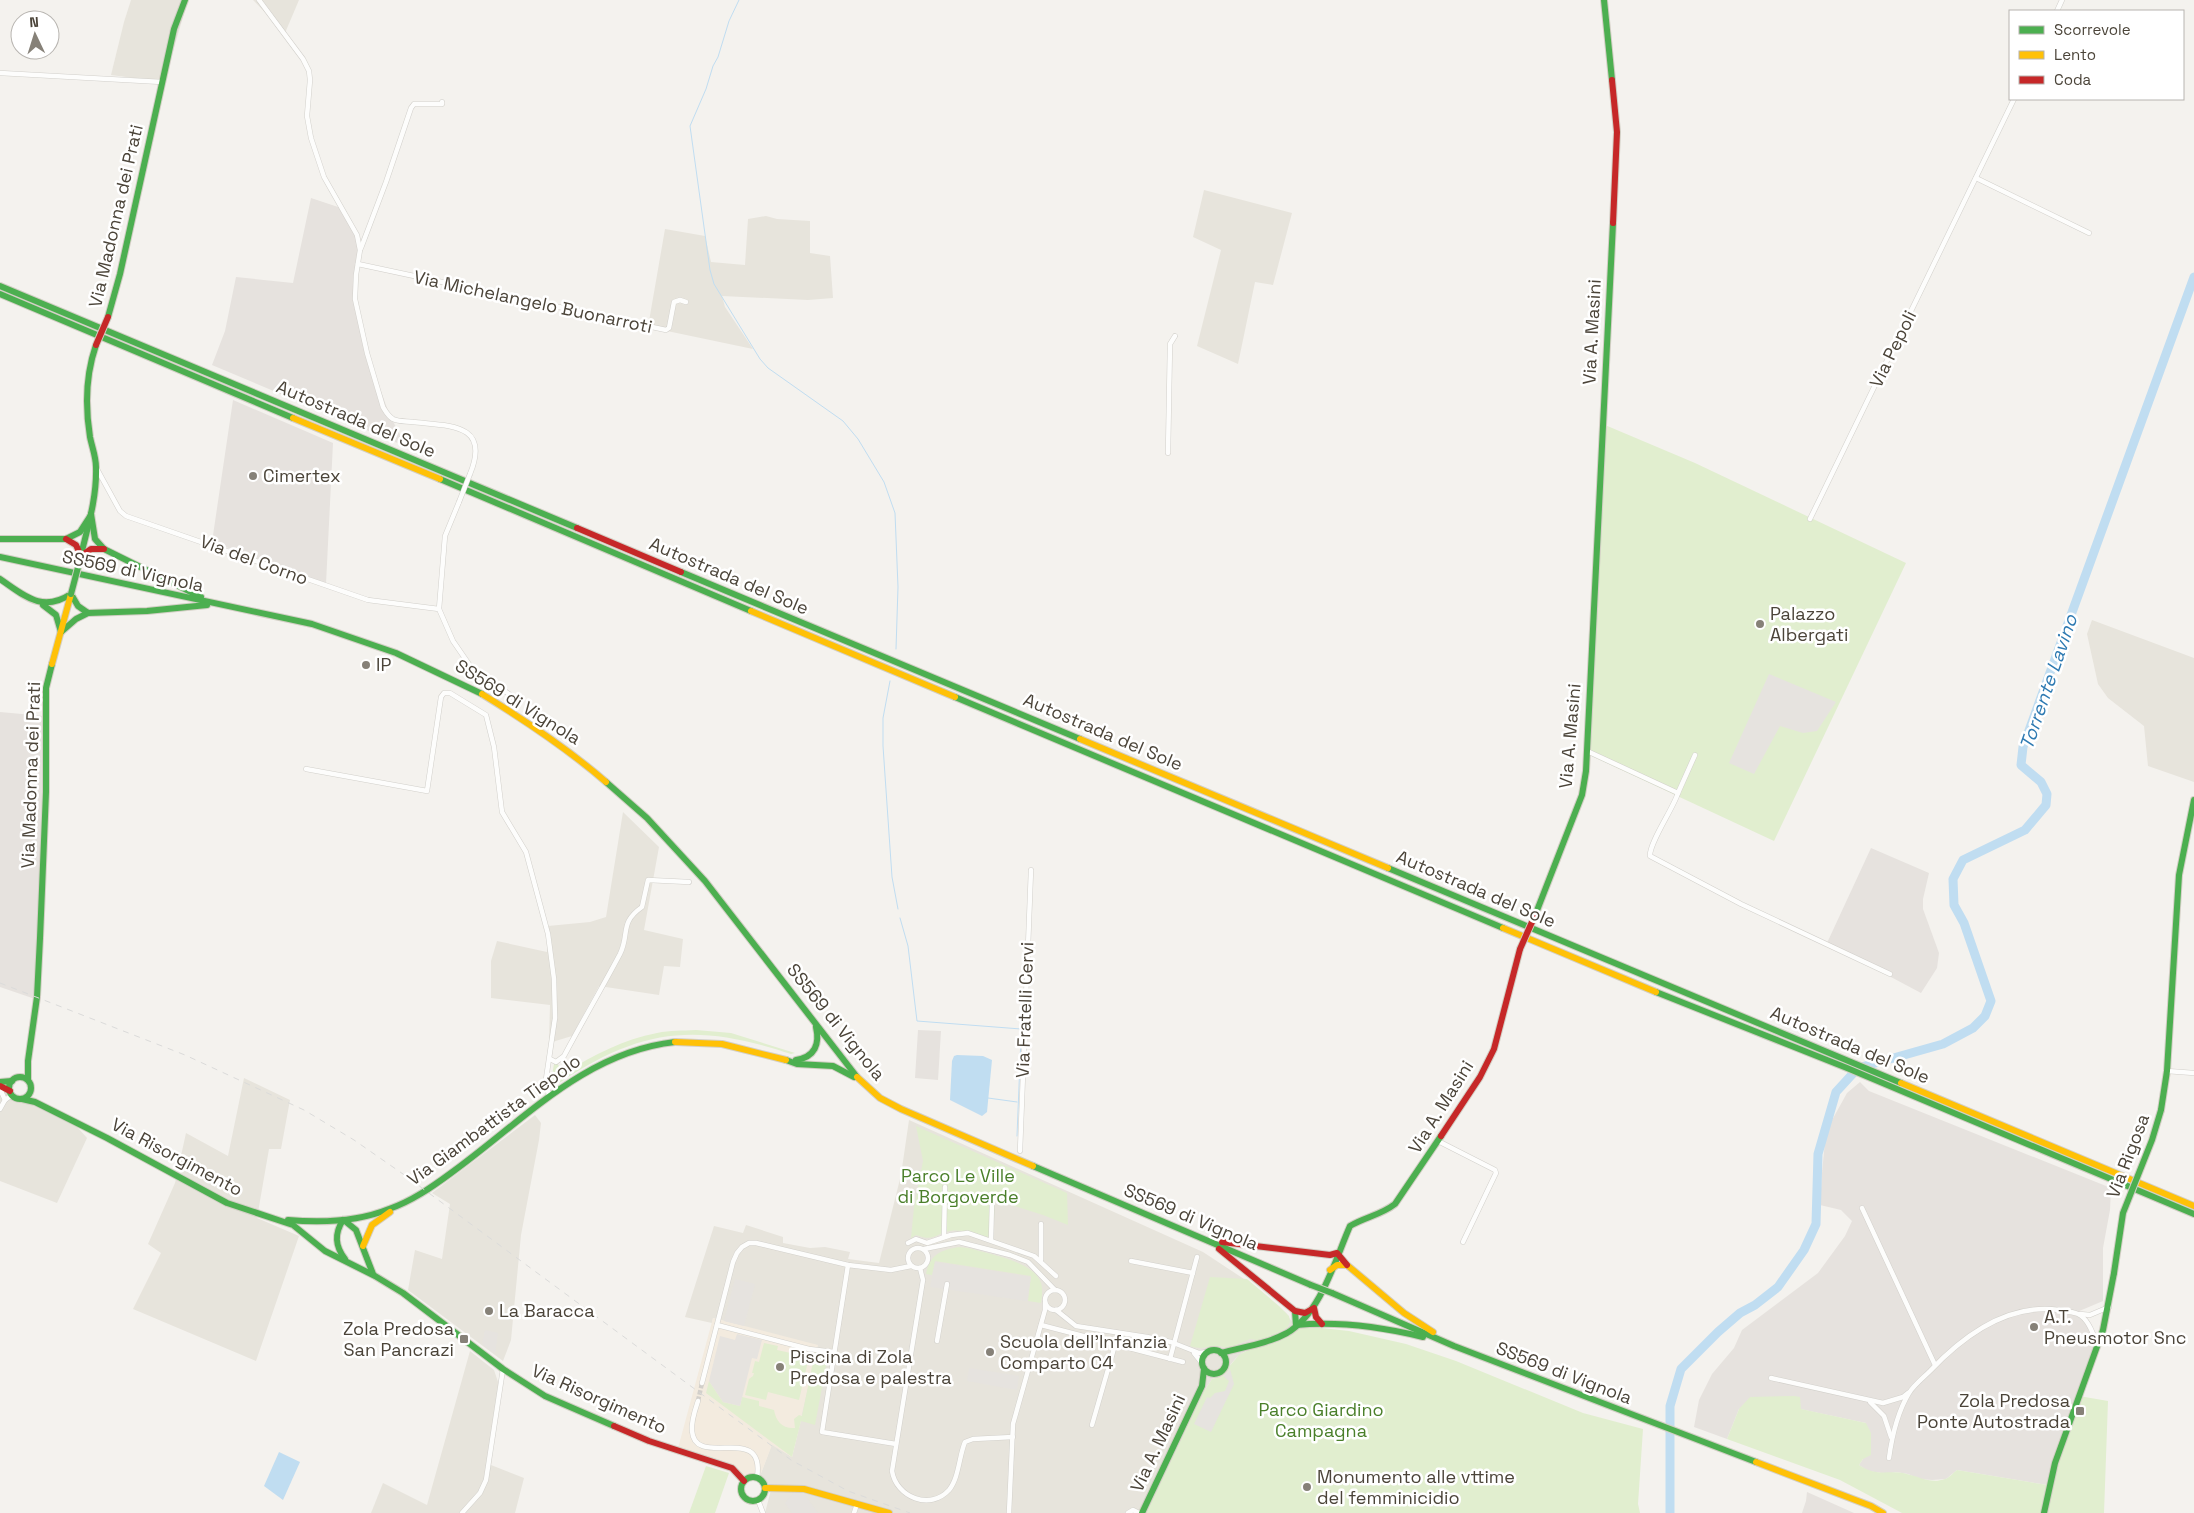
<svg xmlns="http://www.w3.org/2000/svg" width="2194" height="1513" viewBox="0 0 2194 1513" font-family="'Space Grotesk',sans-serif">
<rect width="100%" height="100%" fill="#f4f2ee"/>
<g fill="#e7e4dc">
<path d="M131 0H188L164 82 111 75 124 22Z"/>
<path d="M253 0H299L285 33Z"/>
<path d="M1204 190 1292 213 1273 285 1255 282 1238 364 1197 346 1221 250 1193 237Z"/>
<path d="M766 216 777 219 810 221V253L830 256 833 298 808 300 722 296 725 307 753 349 648 327 665 229 705 236 711 262 745 265 748 219Z"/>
<path d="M2092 620 2194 658V782L2148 766 2144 726 2108 698 2098 684 2087 634Z"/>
<path d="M623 812 659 847 644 930 683 939 680 967 664 966 659 995 599 986 572 1036 549 1043 550 1005 491 998V961L497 941 547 952 548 926 590 922 606 917Z"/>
<path d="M244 1078 290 1100 281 1149H269L257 1218 299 1236 256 1361 133 1309 161 1253 148 1244 175 1183 186 1133 228 1156Z"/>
<path d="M0 1087 70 1119 87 1138 57 1203 0 1181Z"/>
<path d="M535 1115 541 1123 539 1140 521 1235 511 1340 503 1361 408 1290 415 1250 442 1259 450 1204 432 1193Z"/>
<path d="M909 1120 1203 1252 1244 1279 1286 1313 1294 1325 1244 1352 1236 1358 1221 1376 1212 1379 1204 1391 1167 1469 1161 1472 1142 1513H765L772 1486 758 1481 772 1444 792 1457 802 1416 724 1321 713 1318 712 1323 685 1317 714 1226 743 1233 746 1225 783 1237V1243L810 1248 825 1247 850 1252 848 1259 879 1263 901 1175Z"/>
<path d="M470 1351 494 1370 499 1385 491 1465 524 1478 515 1513H371L383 1483 427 1505Z"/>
</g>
<path fill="#f3ebdf" d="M713 1318 818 1345 792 1457 772 1445 758 1481 677 1452Z"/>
<g fill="#e6e2de">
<path d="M311 198 344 209 361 240 354 306 370 361 390 416 407 447 212 365 225 331 236 277 293 283Z"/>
<path d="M233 400 333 443 326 584 212 542Z"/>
<path d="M0 712 44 716 42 829 43 949 38 1000 0 987Z"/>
<path d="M1871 848 1929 873 1923 899V909L1939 953 1937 968 1921 993 1827 943Z"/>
<path d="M918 1030 941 1031 938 1080 915 1078Z"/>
<path d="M1860 1082 1869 1091 2111 1188 2110 1210 2103 1248V1301L2077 1312 2090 1328 2099 1344 2047 1485 1957 1470 1946 1479 1932 1480 1920 1479 1908 1474 1896 1472 1888 1474 1868 1471 1859 1465 1863 1459 1866 1423 1800 1409H1739L1727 1439 1694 1427 1699 1400 1712 1374 1734 1348 1742 1330 1818 1273 1845 1236 1852 1221 1841 1210 1820 1205 1822 1173 1825 1141 1831 1122 1847 1093Z"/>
<path d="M1807 1492 1816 1496 1854 1513H1802L1806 1501Z"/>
</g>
<g fill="#e1eecf">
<path d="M1605 425 1695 463 1906 563 1774 841 1585 753Z"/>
<path d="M696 1030 731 1033 795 1053 791 1054C698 1023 642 1027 559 1083L551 1081 554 1064 557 1062 561 1071 566 1072C594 1055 624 1039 657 1033 670 1030 683 1031 696 1030Z"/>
<path d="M916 1126 1067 1193 1068 1225 1043 1215 995 1200 993 1239C979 1235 965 1229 950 1231 934 1234 935 1242 916 1235L911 1238 914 1207 923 1161Z"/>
<path d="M959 1247 968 1248C988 1254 1034 1261 1041 1283 1043 1289 1042 1296 1041 1303L1028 1301 1031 1276 935 1261 932 1275 926 1274C930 1254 941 1250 959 1247Z"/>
<path d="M1210 1277 1247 1279 1279 1306 1289 1316 1290 1322 1287 1328 1264 1341 1250 1339 1227 1349C1216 1341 1206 1352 1190 1346Z"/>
<path d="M1294 1325 1349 1331 1406 1344 1456 1361 1583 1413 1643 1429 1638 1504 1640 1513H1142L1161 1472 1167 1469 1204 1391 1212 1379 1221 1376 1239 1355Z"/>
<path d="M764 1343 778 1346 777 1350 809 1357 799 1400 768 1392 766 1400 745 1395 749 1379 753 1376 754 1373H752L755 1361 759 1362Z"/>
<path d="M815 1352 828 1355 815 1425 801 1421 792 1457 706 1393 709 1381 723 1402 740 1406 742 1397 759 1401V1406L774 1410C776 1421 782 1429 795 1428L794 1419 799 1415 802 1416Z"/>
<path d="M1794 1396 1800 1397 1801 1409 1866 1423 1871 1433V1455L1863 1459 1859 1465C1879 1478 1888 1469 1907 1474 1920 1477 1931 1484 1945 1479 1949 1478 1954 1472 1957 1470L2047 1485 2079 1396 2108 1401 2104 1513H1902L1840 1480 1727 1439 1739 1409 1750 1397Z"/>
<path d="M706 1466 729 1473 715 1513H689Z"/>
</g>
<g fill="#e6e3df">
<path d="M1769 674 1836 702 1817 731 1803 733 1780 726 1754 774 1729 763Z"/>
<path d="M935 1262 1031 1277 1027 1301 930 1287Z"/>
<path d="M735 1279 755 1284 744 1326 724 1321Z"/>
<path d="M485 1330 498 1333 495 1354 482 1344Z"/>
<path d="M737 1334 762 1340 757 1359 752 1358 740 1406 723 1402 709 1381 720 1336 735 1340Z"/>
<path d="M969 1368 1019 1376 1017 1390 967 1381Z"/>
<path d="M1230 1369 1234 1384 1211 1432 1194 1424 1207 1397 1210 1398 1215 1393 1225 1391 1229 1381 1223 1376Z"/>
<path d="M795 1492 804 1494 818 1513H792L785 1503Z"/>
</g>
<g fill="#c0ddf1">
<path d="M957 1055 983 1056 992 1060 987 1112 982 1116 950 1100 952 1061 954 1056Z"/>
<path d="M279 1452 300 1462 283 1500 264 1486Z"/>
</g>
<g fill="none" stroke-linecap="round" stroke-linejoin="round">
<g stroke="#c0ddf1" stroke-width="1">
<path d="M739 0 729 21 718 57 713 66 706 89 690 126 710 270 714 284 760 359 768 368 843 421 858 439 884 482 895 513 898 587 896 649"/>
<path d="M890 681 883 718V746L892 877 898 909"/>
<path d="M900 918 908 946 917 1021 1021 1029"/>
<path d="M988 1098 1017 1102"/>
<path d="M1017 1136 1021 1037"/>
</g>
<path stroke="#c0ddf1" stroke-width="9" d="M1670 1513V1406L1681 1369 1718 1332 1740 1313 1755 1305 1778 1287 1804 1250 1816 1224 1818 1154 1836 1092 1858 1068 1943 1044 1973 1028 1985 1016 1991 1001 1964 923 1954 905 1953 879 1963 860 2025 830 2046 805 2047 794 2041 782 2021 765 2023 747 2194 277"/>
<path stroke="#d2cfca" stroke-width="4.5" stroke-dasharray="4.5 2" stroke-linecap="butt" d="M698 1401 702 1383"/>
<defs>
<g id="street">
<path d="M259 0 303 59 309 71 310 80 307 116 311 138 324 177 357 235 360 250 356 275 355 299 367 353 383 407C386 412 388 416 393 419 399 422 407 421 413 422 449 426 491 423 470 474"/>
<path d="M2057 11 2062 0"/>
<path d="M0 73 162 82"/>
<path d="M1976 178 2089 233"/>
<path d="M361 248 386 182 411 108 414 104H442V102"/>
<path d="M358 264 666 330 669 328 674 302 680 300 686 302"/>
<path d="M1168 453 1170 344 1175 336"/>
<path d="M97 469 120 511 126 516 368 600 439 609"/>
<path d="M459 502 445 536 439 609 453 641 473 670 515 698"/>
<path d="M1810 519 2014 99"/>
<path d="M1587 751 1678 793C1673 809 1649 843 1650 856L1741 904 1890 974"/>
<path d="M306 769 427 791 441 697 444 693H450L486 715 494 747 502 812 526 852 548 934 554 979 555 1018 546 1079 549 1096"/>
<path d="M1678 793 1695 755"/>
<path d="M550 1059 556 1062 564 1056C582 1022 602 988 620 954 630 934 619 923 642 907L648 880 689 882"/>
<path d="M2167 1071 2194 1073"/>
<path d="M0 1089 5 1100"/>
<path d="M0 1109 5 1100 12 1095"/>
<path d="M1438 1141 1495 1170 1496 1173 1463 1242"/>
<path d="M1020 1151 1031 870"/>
<path d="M1862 1208 1935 1365"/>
<path d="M944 1237 945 1187"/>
<path d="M991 1240 992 1202"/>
<path d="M908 1243 916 1239 927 1243 951 1235 968 1233 1034 1256 1056 1276"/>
<circle cx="918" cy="1258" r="10"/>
<path d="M924 1249 959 1242 1010 1255 1028 1262 1055 1290"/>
<path d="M1041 1260V1224"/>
<path d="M1131 1261 1193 1273"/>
<path d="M848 1265 822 1432 896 1444"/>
<path d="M920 1268 923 1280 892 1471C896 1497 930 1511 949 1490 959 1478 959 1456 965 1442L973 1439 1013 1437"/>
<circle cx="1055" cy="1300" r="10"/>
<path d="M1056 1310 1076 1326 1147 1337 1171 1342 1199 1353 1208 1352"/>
<path d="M2080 1314 2090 1315 2109 1307"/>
<path d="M717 1325 809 1349 834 1352"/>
<path d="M1041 1325 1183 1362"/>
<path d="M937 1341 947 1284"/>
<path d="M1194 1353 1202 1363"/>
<path d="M1170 1359 1197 1257"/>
<path d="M1771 1378 1883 1403 1903 1397 1908 1393"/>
<path d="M702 1383 733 1262 737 1253 742 1247 749 1243H756L848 1265 891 1270 911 1266"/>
<path d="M698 1401C695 1410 691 1421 692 1431 695 1470 766 1421 757 1478"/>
<path d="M1870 1402 1884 1416 1891 1437"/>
<path d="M1092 1425 1115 1345"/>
<path d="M1889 1458C1892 1436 1897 1413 1909 1393 1914 1385 1923 1378 1930 1371 1963 1336 2008 1303 2059 1310 2065 1311 2073 1312 2078 1314 2089 1319 2094 1335 2097 1346"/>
<path d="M758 1500 763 1513"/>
<path d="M462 1513 480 1493 486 1480 503 1369"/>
<path d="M854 1513 857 1504"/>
<path d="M1009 1513 1013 1424 1045 1310V1302"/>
<path d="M1128 1513 1133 1510 1139 1513"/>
</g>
<g id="fast">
<path d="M1604 0 1612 80"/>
<path d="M0 286 577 528"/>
<path d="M0 294 293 418"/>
<path d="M108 317 120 274 174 29 185 0"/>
<path d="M440 479 751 611"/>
<path d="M91 514 95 539 104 549 201 597"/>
<path d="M0 539H66L80 532 91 515"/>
<path d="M81 555C88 526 97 497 96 467 96 457 92 447 90 437 85 406 86 374 96 345"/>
<path d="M0 557 312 624 396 653 482 694"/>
<path d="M681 572 1080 739"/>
<path d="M0 579C25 596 42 613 71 594L78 606 88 613 147 611 207 605"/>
<path d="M43 605 56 615 61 632"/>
<path d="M61 632 76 619 88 613"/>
<path d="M955 697 1503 928"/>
<path d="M606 782 647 818 705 881 857 1077"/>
<path d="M1388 868 1901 1083"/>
<path d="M1536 913 1582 795 1586 771 1613 223"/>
<path d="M1656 992 1847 1068 2194 1214"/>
<path d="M786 1060 797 1064 833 1066 854 1077"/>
<path d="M796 1060C815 1057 820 1044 816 1027"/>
<circle cx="20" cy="1088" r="11"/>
<path d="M28 1080V1061L37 997 40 938 46 792V688L52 664"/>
<path d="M0 1082 12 1081"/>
<path d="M22 1099 35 1102 107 1138 227 1203 293 1225 325 1251 375 1276 403 1293 503 1369 545 1396 614 1426"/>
<path d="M2161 1110 2167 1071 2179 875 2194 800"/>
<path d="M1033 1166 1311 1285"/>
<path d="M288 1220C322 1223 357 1222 389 1209 412 1201 432 1187 451 1173 522 1122 584 1052 675 1042"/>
<path d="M343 1220C334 1234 335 1246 345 1259"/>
<path d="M345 1221 356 1230 373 1274"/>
<path d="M1332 1293 1454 1346 1756 1462"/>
<path d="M1295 1311 1296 1325C1339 1321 1382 1327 1423 1337"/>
<circle cx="1214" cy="1362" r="12"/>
<path d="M1221 1353C1242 1347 1267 1344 1287 1333 1321 1313 1335 1260 1350 1226 1365 1217 1381 1215 1395 1204L1441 1136"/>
<circle cx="753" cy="1489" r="12"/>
<path d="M1142 1513 1202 1386 1204 1369"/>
<path d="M2044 1513 2055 1463 2103 1330 2114 1273"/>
</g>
<g id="slow">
<path d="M293 418 440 479"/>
<path d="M751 611 955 697"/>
<path d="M52 664 71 594"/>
<path d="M482 694C526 721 567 748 606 782"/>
<path d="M1080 739 1388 868"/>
<path d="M1503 928 1656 992"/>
<path d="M675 1042 722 1044 786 1060"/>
<path d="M857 1077 880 1098 901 1109 1033 1166"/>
<path d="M1901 1083 2194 1206"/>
<path d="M363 1246 372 1225 390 1212"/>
<path d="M1330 1270 1337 1265H1347L1404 1313 1433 1332"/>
<path d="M1756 1462 1871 1506 1883 1513"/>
<path d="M765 1488 804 1489 889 1513"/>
</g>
<g id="jam">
<path d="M1612 80 1617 132 1613 223"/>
<path d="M577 528 681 572"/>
<path d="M66 539 76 545 81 556 91 549H104"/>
<path d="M0 1086 10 1091"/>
<path d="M1441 1136 1480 1077 1494 1049 1520 949"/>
<path d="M1222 1242 1330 1255 1337 1253 1347 1265"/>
<path d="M1219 1249 1295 1311 1305 1313 1314 1308 1316 1317 1322 1324"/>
<path d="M614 1426 649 1441 732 1468 744 1481"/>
</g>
</defs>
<use href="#street" stroke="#d2d0cb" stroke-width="5.5"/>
<use href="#fast" stroke="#d3cfc5" stroke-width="8"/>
<use href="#slow" stroke="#d3cfc5" stroke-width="8"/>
<use href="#jam" stroke="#d3cfc5" stroke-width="8"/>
<use href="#street" stroke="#fdfdfc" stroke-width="4.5"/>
<use href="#fast" stroke="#4caf50" stroke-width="6"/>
<use href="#slow" stroke="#ffc107" stroke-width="6"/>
<use href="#jam" stroke="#c62828" stroke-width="6"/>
<path stroke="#dbdbda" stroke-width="1" stroke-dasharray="6 6" stroke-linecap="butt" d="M0 983 185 1055 304 1110 354 1140 403 1174 791 1460 848 1491 910 1513"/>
<defs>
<path id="street-bridge" d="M459 502 470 474"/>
<g id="fast-bridge">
<path d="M71 594 81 556"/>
<path d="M2114 1273 2123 1213 2152 1140 2161 1110"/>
<path d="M1311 1285 1332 1293"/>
</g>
<g id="jam-bridge">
<path d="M96 345 108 317"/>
<path d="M1520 949 1536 913"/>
</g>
</defs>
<use href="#street-bridge" stroke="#d2d0cb" stroke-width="5.5" stroke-linecap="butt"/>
<use href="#fast-bridge" stroke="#d3cfc5" stroke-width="8" stroke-linecap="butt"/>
<use href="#jam-bridge" stroke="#d3cfc5" stroke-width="8" stroke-linecap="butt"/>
<use href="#street-bridge" stroke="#fdfdfc" stroke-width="4.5"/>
<use href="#fast-bridge" stroke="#4caf50" stroke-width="6"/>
<use href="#jam-bridge" stroke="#c62828" stroke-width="6"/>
</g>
<g fill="#868178" stroke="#fff" stroke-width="2">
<circle cx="253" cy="476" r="5"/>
<circle cx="1760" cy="624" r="5"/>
<circle cx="366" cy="665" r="5"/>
<circle cx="489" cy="1311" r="5"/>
<circle cx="2034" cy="1327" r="5"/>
<rect x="459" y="1334" width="10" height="10" rx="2.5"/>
<circle cx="990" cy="1352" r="5"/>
<circle cx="780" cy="1367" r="5"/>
<rect x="2075" y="1406" width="10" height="10" rx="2.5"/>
<circle cx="1307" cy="1487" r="5"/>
</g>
<g text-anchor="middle" stroke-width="5" stroke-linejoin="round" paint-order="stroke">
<g font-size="18" fill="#4b4439" stroke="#fff">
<text transform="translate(116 216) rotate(-77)" y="6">Via Madonna dei Prati</text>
<text transform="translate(533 302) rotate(12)" y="6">Via Michelangelo Buonarroti</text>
<text transform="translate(1592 332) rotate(-87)" y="6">Via A. Masini</text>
<text transform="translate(1893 349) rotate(-64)" y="6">Via Pepoli</text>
<text transform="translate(356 419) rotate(23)" y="6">Autostrada del Sole</text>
<text transform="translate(254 560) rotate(20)" y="6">Via del Corno</text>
<text transform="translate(133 571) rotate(12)" y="6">SS569 di Vignola</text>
<text transform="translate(729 576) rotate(23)" y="6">Autostrada del Sole</text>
<text transform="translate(518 702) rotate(32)" y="6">SS569 di Vignola</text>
<text transform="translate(1103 732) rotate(23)" y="6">Autostrada del Sole</text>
<text transform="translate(1570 736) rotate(-85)" y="6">Via A. Masini</text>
<text transform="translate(31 775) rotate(-88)" y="6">Via Madonna dei Prati</text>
<text transform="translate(1476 889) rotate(23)" y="6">Autostrada del Sole</text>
<text transform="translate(1025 1010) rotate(-88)" y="6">Via Fratelli Cervi</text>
<text transform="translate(836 1022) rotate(51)" y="6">SS569 di Vignola</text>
<text transform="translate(1850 1045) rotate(23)" y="6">Autostrada del Sole</text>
<text transform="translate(1441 1107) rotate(-58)" y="6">Via A. Masini</text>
<text transform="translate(494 1120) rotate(-36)" y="6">Via Giambattista Tiepolo</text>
<text transform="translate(2128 1156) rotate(-69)" y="6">Via Rigosa</text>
<text transform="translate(177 1157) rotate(28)" y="6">Via Risorgimento</text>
<text transform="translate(1191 1217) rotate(23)" y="6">SS569 di Vignola</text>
<text transform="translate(1564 1373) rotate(21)" y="6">SS569 di Vignola</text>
<text transform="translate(599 1399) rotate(24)" y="6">Via Risorgimento</text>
<text transform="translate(1158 1443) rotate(-65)" y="6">Via A. Masini</text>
</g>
<g font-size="18" fill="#4b4439" stroke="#fff" text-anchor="start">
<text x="263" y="482">Cimertex</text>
<text x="1770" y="620">Palazzo<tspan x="1770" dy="21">Albergati</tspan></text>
<text x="376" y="671">IP</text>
<text x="499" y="1317">La Baracca</text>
<text x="2044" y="1323">A.T.<tspan x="2044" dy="21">Pneusmotor Snc</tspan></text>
<text x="454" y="1335" text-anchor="end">Zola Predosa<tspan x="454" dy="21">San Pancrazi</tspan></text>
<text x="1000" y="1348">Scuola dell'Infanzia<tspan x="1000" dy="21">Comparto C4</tspan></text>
<text x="790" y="1363">Piscina di Zola<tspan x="790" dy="21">Predosa e palestra</tspan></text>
<text x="2070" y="1407" text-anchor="end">Zola Predosa<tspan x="2070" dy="21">Ponte Autostrada</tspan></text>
<text x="1317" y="1483">Monumento alle vttime<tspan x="1317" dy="21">del femminicidio</tspan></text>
</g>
<g font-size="18" fill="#4a7f2a" stroke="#fff">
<text x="958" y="1182">Parco Le Ville<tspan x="958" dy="21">di Borgoverde</tspan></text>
<text x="1321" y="1416">Parco Giardino<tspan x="1321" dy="21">Campagna</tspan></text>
</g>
<g font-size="19" font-style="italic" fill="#2e7ab2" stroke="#fff">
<text transform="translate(2048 682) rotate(-71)" y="7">Torrente Lavino</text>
</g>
</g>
<rect x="2009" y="10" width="175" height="90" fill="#ffffff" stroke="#b7b4b0"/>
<rect x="2019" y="26" width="25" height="8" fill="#4caf50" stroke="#b7b4b0"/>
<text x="2054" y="35" font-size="15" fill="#4b4439">Scorrevole</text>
<rect x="2019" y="51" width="25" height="8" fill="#ffc107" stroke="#b7b4b0"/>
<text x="2054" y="60" font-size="15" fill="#4b4439">Lento</text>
<rect x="2019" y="76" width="25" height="8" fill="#c62828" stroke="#b7b4b0"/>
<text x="2054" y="85" font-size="15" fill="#4b4439">Coda</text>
<g transform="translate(35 35) rotate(356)"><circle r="24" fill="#ffffff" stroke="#b7b4b0"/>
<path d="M0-4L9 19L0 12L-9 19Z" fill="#868178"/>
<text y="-8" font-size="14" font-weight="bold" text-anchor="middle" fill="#4b4439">N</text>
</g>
</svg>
